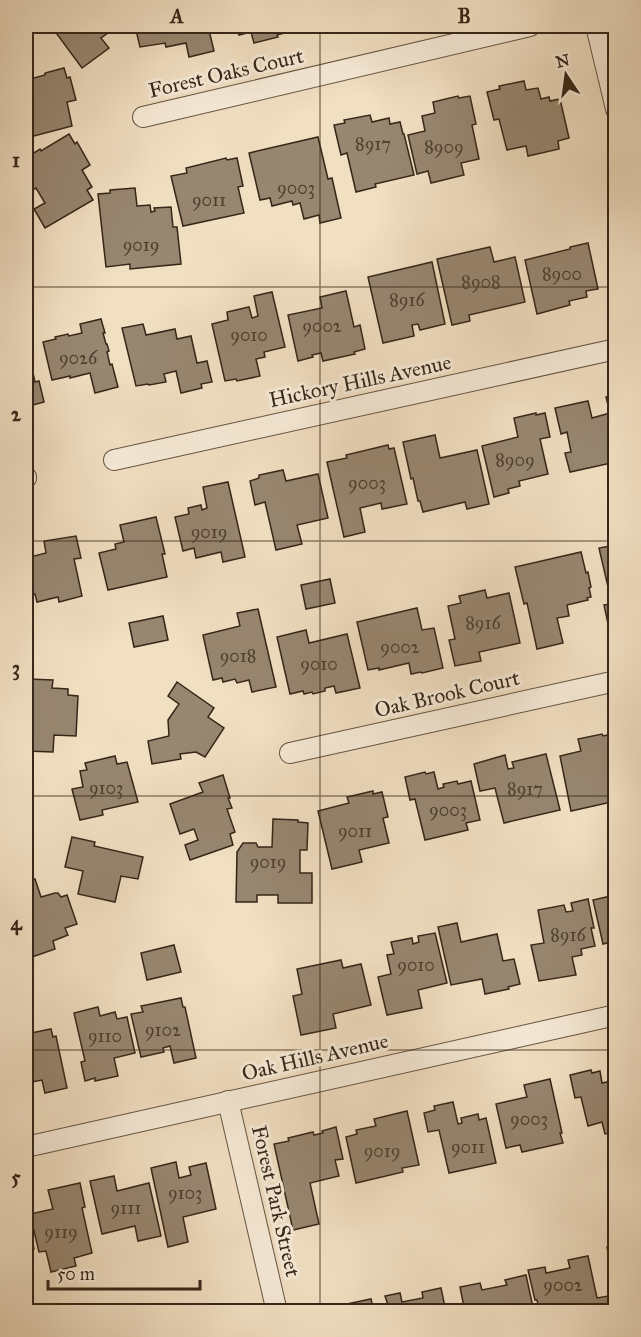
<svg xmlns="http://www.w3.org/2000/svg" width="641" height="1337" viewBox="0 0 641 1337" font-family="'IM FELL Great Primer',serif">
<rect width="100%" height="100%" fill="#f1dfc2"/>
<filter id="stains"><feTurbulence type="fractalNoise" baseFrequency=".00333" numOctaves="4"/><feColorMatrix values="0 0 0 0 .2 0 0 0 0 .09 0 0 0 0 .02 0 0 0 .5 -.17"/></filter>
<radialGradient id="worn" r=".72"><stop offset=".6" stop-color="#630" stop-opacity="0"/><stop offset="1" stop-color="#630" stop-opacity=".3"/></radialGradient>
<g fill="#978670" stroke="#362618" stroke-width="1.5">
<path d="M51 26H118L101 38 109 48 82 68Z"/>
<path d="M135 26H208L214 51 189 57 186 43 166 47 165 43 140 47Z"/>
<path d="M237 26H286L288 32 277 35 278 37 254 43 251 32 239 35Z"/>
<path d="M64 68 67 78 70 77 76 100 67 102 72 126 26 138V80L45 75V73Z"/>
<path d="M524 81 526 90 538 88 541 99 549 97 550 101 560 99 569 138 558 141 559 149 528 156 526 146 507 150 499 119 494 120 487 92 500 89 499 86Z"/>
<path d="M458 96 459 98 470 96 476 124 472 125 479 159 461 163 464 175 431 183 428 171 417 174 408 135 425 131 422 116 435 113 433 102Z"/>
<path d="M370 115 372 122 389 118 390 124 400 122 403 134H404L414 175 375 184 376 187 356 192 347 153 341 155 334 125 345 123 344 120Z"/>
<path d="M69 134 75 144 77 142 90 165 82 170 92 187 87 190 93 200 45 228 34 209 45 203 36 188 31 191 26 181V158L40 149 41 151Z"/>
<path d="M318 137 328 179 332 178 341 218 320 223 319 215 304 219 300 203 293 205 292 201 272 206 270 198 260 200 249 153Z"/>
<path d="M226 158 227 160 237 158 243 186 238 187 244 213 183 226 171 176 187 173 186 168Z"/>
<path d="M135 188 137 206 150 205 151 212 155 211 154 208 171 207 173 227H177L181 264 130 269V264L106 267 98 194 110 193V190Z"/>
<path d="M588 243 598 289 586 291 587 297 569 301 570 305 537 314 525 260 570 249V247Z"/>
<path d="M490 247 494 262 515 257 525 302 469 315 470 321 452 325 437 259Z"/>
<path d="M432 262 445 324 420 330 418 324 412 325 414 336 383 343 368 277Z"/>
<path d="M346 291 354 327 360 325 365 349 354 352 355 354 323 361 321 353 312 355 313 357 298 361 288 315 322 308 320 297Z"/>
<path d="M272 292 285 347 264 352 265 357 256 359 260 376 237 381 236 379 225 381 212 324 228 320 227 312 249 307 252 318 258 316 254 296Z"/>
<path d="M101 319 105 333H103L106 344H107L109 351 107 352 110 365 112 364 118 387 95 393 90 373 70 378V376L52 380 43 342 56 339 55 337 68 334 69 336 82 333 80 324Z"/>
<path d="M143 324 146 335 175 329 177 339 191 336 197 363 207 361 212 382 201 384 202 388 181 393 176 371 164 374 166 382 149 385 148 384 136 386 122 328Z"/>
<path d="M26 342 35 382 39 381 44 402 26 407Z"/>
<path d="M616 394V462L570 472 565 453 571 452 567 432 561 434 555 408 588 401 592 418 610 413 606 397Z"/>
<path d="M536 413V415L545 413 550 437 540 439 548 474 519 481 520 486 508 489 509 493 494 497 482 446 518 437 514 418Z"/>
<path d="M435 435 440 458 477 450 489 504 467 509 465 502 423 512 420 501H418L413 478 411 479 403 442Z"/>
<path d="M388 445 389 449 394 448 407 504 382 509 381 503 360 508 365 532 344 537 327 462 347 458 346 455Z"/>
<path d="M283 470 286 481 318 474 328 518 297 525 302 544 276 550 265 502 255 505 250 481 259 478V475Z"/>
<path d="M228 482 245 557 223 562 221 552 196 558 194 548 183 551 175 517 189 514 188 508 201 505 202 510 207 508 203 487Z"/>
<path d="M156 517 165 554H162L167 577 108 590 99 553 116 549 115 544 124 542 120 525Z"/>
<path d="M76 536 81 558 74 559 82 596 59 602 58 597 37 602 35 594 33 595 26 563V558L46 553 44 541Z"/>
<path d="M616 545V632L610 633 604 605 612 604 599 548Z"/>
<path d="M581 552 586 573 588 572 591 587 589 588 591 597 587 598 588 600 567 605 569 616 557 618 563 643 537 649 527 603 524 604 515 567Z"/>
<path d="M330 579 335 603 306 609 301 585Z"/>
<path d="M485 590 487 598 509 593 520 643 479 652 481 661 455 666 449 640 455 639 448 606 461 603 459 596Z"/>
<path d="M417 608 422 630 434 628 443 668 422 673 421 672 411 674 409 663 379 670V668L368 670 357 622Z"/>
<path d="M258 609 276 687 252 692 249 680 237 683 235 679 223 682 222 678 213 680 203 635 240 626 237 613Z"/>
<path d="M163 616 168 640 134 647 129 623Z"/>
<path d="M306 630 309 643 347 634 360 688 336 693 334 686 325 688V691L313 694 312 692 304 694 303 691 290 694 277 637Z"/>
<path d="M28 679 53 680 52 688 68 689V695L78 696 76 736 54 735 53 752 26 751Z"/>
<path d="M177 682 214 708 208 717 224 728 205 757 196 752 180 754 181 759 152 764 148 741 169 736 168 720 179 704 168 696Z"/>
<path d="M602 734 603 736 612 734 616 748V756H612L616 771V801L571 811 560 756 581 751 578 739Z"/>
<path d="M546 754 560 810 504 823 495 788 480 791 474 764 505 755 508 769 514 768 512 762Z"/>
<path d="M115 756 117 764 127 762 138 802 102 810 103 815 80 820 72 789 83 787 80 771 87 770 85 763Z"/>
<path d="M425 772 426 774 434 772 438 789 444 787 443 784 457 781 458 784 471 781 480 820 466 823 468 830 425 840 415 799 410 800 405 777Z"/>
<path d="M223 775 230 798H228L232 808 227 809 235 832 230 834 233 845 190 860 185 845 198 840 194 829 180 834 170 804 203 792 199 783Z"/>
<path d="M373 791V794L382 792 388 817 383 818 389 843 359 850 362 862 332 869 318 811 349 803 347 797Z"/>
<path d="M273 819 298 820V822L308 823 307 850H300V873H312V903H278V895H257V902H236L237 852 243 843H256L258 847H272Z"/>
<path d="M72 837 95 842 94 846 143 857 138 879 121 876 115 902 78 894 83 871 65 867Z"/>
<path d="M35 879 41 897 55 893H58L61 897 67 895 77 924 65 928 68 935 53 941 55 949 32 957 26 937V882Z"/>
<path d="M611 896 613 904 616 903V941L603 944 593 900Z"/>
<path d="M588 899 594 928H591L595 946 581 949 582 955 572 957 576 975 539 981 531 945 544 943 538 910 564 905 566 912 573 911 571 903Z"/>
<path d="M457 923 461 942 497 934 503 961 514 959 520 984 508 987 509 989 485 994 482 979 451 985 438 927Z"/>
<path d="M435 933 447 983 418 990 422 1008 387 1015 378 977 391 974 387 955 394 954 391 942 412 938 413 944 419 942 418 936Z"/>
<path d="M174 945 181 972 147 980 141 953Z"/>
<path d="M341 960 343 968 361 964 371 1005 333 1014 336 1028 301 1035 293 996 302 994 297 969Z"/>
<path d="M181 998 183 1007H185L196 1058 174 1063 170 1046 163 1048 164 1052 141 1057 131 1014 143 1012 141 1006Z"/>
<path d="M98 1007 100 1016 115 1012 117 1019 127 1017 135 1053 114 1058 118 1076 95 1081V1078L85 1081 81 1062 85 1061 74 1013Z"/>
<path d="M51 1029 53 1037 56 1036 67 1088 45 1093 42 1080 26 1083V1034Z"/>
<path d="M591 1070 592 1073 600 1071 602 1083 616 1080V1132L605 1134 602 1122 588 1126 581 1097 575 1098 570 1075Z"/>
<path d="M550 1079 562 1133H560L563 1143 522 1152 520 1145 506 1148 496 1104 527 1097 524 1085Z"/>
<path d="M453 1102 458 1124 462 1123 461 1118 478 1114 479 1120 486 1118 496 1163 449 1173 439 1130 428 1132 424 1113 435 1110 434 1106Z"/>
<path d="M407 1111 419 1165 402 1168 403 1172 356 1183 346 1137 357 1134 356 1130 376 1126 374 1119Z"/>
<path d="M336 1127 343 1159 335 1160 339 1176 310 1183 319 1224 293 1230 274 1144 289 1141 288 1138 313 1132 314 1135 323 1133 322 1131Z"/>
<path d="M176 1162 179 1178 191 1175 189 1167 206 1163 216 1209 183 1217 188 1242 168 1247 151 1168Z"/>
<path d="M114 1176 117 1191 149 1183 161 1236 138 1241 135 1226 102 1234 90 1181Z"/>
<path d="M80 1183 85 1207 82 1208 92 1253 74 1258 76 1266 51 1272 46 1251 39 1252 30 1214 53 1209 48 1190Z"/>
<path d="M26 1212 34 1249 26 1251Z"/>
<path d="M616 1245V1286H615L607 1247Z"/>
<path d="M588 1256 597 1298 608 1296 612 1312H578L576 1304 555 1309 556 1312H540L537 1300H535L528 1270 545 1267 546 1273 570 1268 568 1260Z"/>
<path d="M526 1275 534 1312H465L460 1287 480 1283 482 1290 507 1285 505 1280Z"/>
<path d="M441 1288 446 1312H386L385 1306 388 1305 385 1296 400 1293 402 1302 423 1298 422 1292Z"/>
<path d="M371 1299 374 1312H317L316 1308 327 1305 328 1308Z"/>
</g>
<g fill="none" stroke-linecap="round" stroke-linejoin="round">
<defs>
<g id="minor">
<path d="M596 26 616 109"/>
<path d="M143 117 530 26"/>
<path d="M114 460 616 349"/>
<path d="M26 478V477"/>
<path d="M290 753 616 681"/>
<path d="M228 1101 277 1312"/>
<path d="M26 1147 616 1015"/>
</g>
</defs>
<use href="#minor" stroke="#655442" stroke-width="22"/>
<use href="#minor" stroke="#f6ead7" stroke-width="20"/>
</g>
<path fill="none" stroke="#362618" stroke-width="1.5" stroke-opacity="0.55" d="M320 26V1312M26 287H616M26 541H616M26 796H616M26 1050H616"/>
<g text-anchor="middle" stroke-width="6" stroke-linejoin="round" paint-order="stroke">
<g font-size="18" fill="#4e3e2e">
<text x="373" y="150">8917</text>
<text x="444" y="153">8909</text>
<text x="296" y="194">9003</text>
<text x="209" y="206">9011</text>
<text x="141" y="251">9019</text>
<text x="562" y="280">8900</text>
<text x="481" y="288">8908</text>
<text x="407" y="306">8916</text>
<text x="322" y="332">9002</text>
<text x="249" y="341">9010</text>
<text x="78" y="364">9026</text>
<text x="515" y="466">8909</text>
<text x="367" y="489">9003</text>
<text x="209" y="538">9019</text>
<text x="483" y="629">8916</text>
<text x="400" y="653">9002</text>
<text x="238" y="662">9018</text>
<text x="319" y="670">9010</text>
<text x="106" y="794">9103</text>
<text x="525" y="795">8917</text>
<text x="448" y="816">9003</text>
<text x="355" y="837">9011</text>
<text x="268" y="868">9019</text>
<text x="568" y="941">8916</text>
<text x="416" y="971">9010</text>
<text x="163" y="1036">9102</text>
<text x="105" y="1042">9110</text>
<text x="529" y="1125">9003</text>
<text x="468" y="1153">9011</text>
<text x="382" y="1157">9019</text>
<text x="185" y="1199">9103</text>
<text x="126" y="1214">9111</text>
<text x="61" y="1238">9119</text>
<text x="563" y="1291">9002</text>
</g>
<g font-size="21" fill="#362618" stroke="#f6ead7">
<text transform="translate(226 73) rotate(-13)" y="7">Forest Oaks Court</text>
<text transform="translate(360 381) rotate(-12)" y="7">Hickory Hills Avenue</text>
<text transform="translate(447 694) rotate(-13)" y="7">Oak Brook Court</text>
<text transform="translate(315 1057) rotate(-13)" y="7">Oak Hills Avenue</text>
<text transform="translate(276 1201) rotate(77)" y="7">Forest Park Street</text>
</g>
</g>
<rect width="641" height="1337" fill="none" stroke="#f1dfc2" stroke-width="66"/>
<g transform="translate(566 75) rotate(347)" stroke="#f6ead7" stroke-width="4.5" paint-order="stroke">
<path d="M0-4.5L10 22L0 15L-10 22Z" fill="#362618"/>
<text y="-9" font-size="16" font-weight="bold" text-anchor="middle" fill="#362618">N</text>
</g>
<path d="M48 1280v9h152v-9" fill="none" stroke="#362618" stroke-width="3"/>
<text x="57" y="1280" font-size="18" fill="#362618" stroke="#f6ead7" stroke-width="4.5" paint-order="stroke">50 m</text>
<rect x="33" y="33" width="575" height="1271" fill="none" stroke="#362618" stroke-width="2"/>
<g font-size="20" text-anchor="middle" font-weight="bold" fill="#362618">
<text x="177" y="23">A</text>
<text x="464" y="23">B</text>
<text x="16" y="167">1</text>
<text x="16" y="421">2</text>
<text x="16" y="675">3</text>
<text x="16" y="930">4</text>
<text x="16" y="1184">5</text>
</g>
<rect width="100%" height="100%" filter="url(#stains)"/>
<rect width="100%" height="100%" fill="url(#worn)"/>
</svg>
